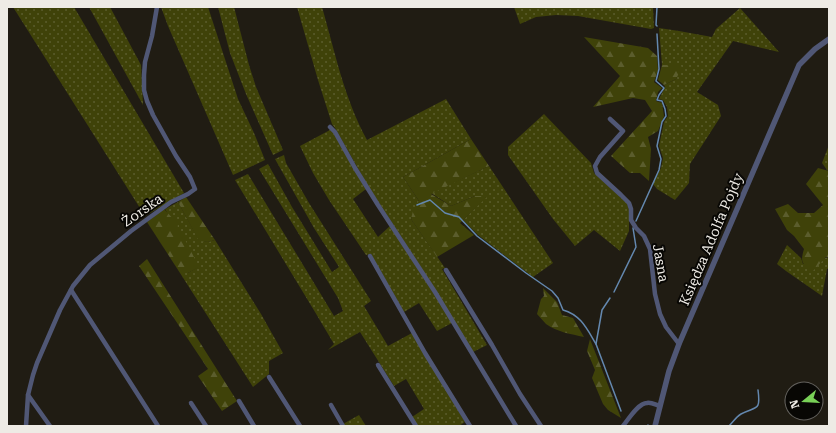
<svg xmlns="http://www.w3.org/2000/svg" width="836" height="433" viewBox="0 0 836 433" font-family="'Roboto Serif',serif">
<defs>
<pattern id="grass-dots" width="8" height="8" patternUnits="userSpaceOnUse"><rect width="8" height="8" fill="#3f4209"/><path d="M2 2h.1M6 6h.1" fill="none" stroke="#5b5d2d" stroke-width="1.8" stroke-linecap="round"/></pattern>
<pattern id="forest-firs" width="22" height="20" patternUnits="userSpaceOnUse"><rect width="22" height="20" fill="#3f4209"/><path d="M5 1l3.5 6h-7zM16 11l3.5 6h-7z" fill="#5b5d2d"/></pattern>
</defs>
<rect width="100%" height="100%" fill="#201c13"/>
<g fill="url(#grass-dots)">
<path d="M13 7H74L184 193 145 216Z"/>
<path d="M89 7H110L141 65 143 105Z"/>
<path d="M161 7H208L238 99 254 133 265 160 233 175 168 26Z"/>
<path d="M218 7H234L249 65 256 87 283 150 273 155 246 94 230 53Z"/>
<path d="M297 7H322C335 52 344 98 367 140L446 99 471 139 403 177 419 201 411 219 445 268 442 269 487 345 473 352 435 289 368 186 335 128 332 124 318 80Z"/>
<path d="M514 7H653L654 28 651 29 578 16 556 15 536 17 520 24Z"/>
<path d="M740 8 779 52 733 41 697 92 718 105 721 116 690 164 689 183 675 200 657 189 653 184 661 168 663 158 659 146 664 122 668 116 667 107 663 100 659 99 665 87 664 85 676 79 677 76 678 65H662L659 28 679 31 712 37 716 29Z"/>
<path d="M544 114 591 163 594 173 627 203 629 210V231L620 251 594 230 575 246 553 219 508 155V147Z"/>
<path d="M330 130 333 132 366 189 353 199 378 237 390 226 429 286 452 323 437 331 419 303 404 312 371 254 366 255 329 200 313 173 300 146Z"/>
<path d="M829 145V171L827 170 822 163Z"/>
<path d="M284 155 286 163 309 203 371 301 364 306 388 346 412 333 465 422 459 426H417L412 417 424 409 406 379 394 386 360 332 328 350 334 344 315 312 235 180 248 174 334 316 343 311 338 298 259 169 268 164 292 207 332 272 339 267 314 228 275 159Z"/>
<path d="M489 166 553 263 533 277 478 235 463 220 487 196H475L451 206 431 193Z"/>
<path d="M178 202 199 240 208 242 215 240 261 314 283 353 269 361V374L253 387 180 273H188L198 267 165 209Z"/>
<path d="M787 245 801 258 803 264 829 257V268L827 269 822 296 786 271 777 264Z"/>
<path d="M359 415 366 426H345L343 424Z"/>
</g>
<g fill="url(#forest-firs)">
<path d="M584 37 648 48 657 56 658 70 654 82 662 88 658 92 656 101 662 103 664 116 658 131 648 137 651 149 649 181 640 173H630L611 156 652 111 645 100 633 98 593 107 620 76Z"/>
<path d="M662 65H678L682 67 676 79 664 85 658 80Z"/>
<path d="M471 139 489 166 431 194 451 206 475 196H488L460 223 474 235 437 257 411 219 413 211 419 201 403 177Z"/>
<path d="M818 168 829 171V257H826L812 272C802 263 800 263 804 249L794 236 787 230 775 209 788 204 798 213H814L823 205 806 184Z"/>
<path d="M186 197 215 240 208 242 199 241 178 202Z"/>
<path d="M164 209 176 222 199 267 188 273H180L147 222Z"/>
<path d="M147 259 237 401 222 411 198 376 208 369 139 266Z"/>
<path d="M543 288 557 302 562 315 573 318 584 337C571 334 557 332 546 324 543 321 540 317 537 314L541 299 544 296Z"/>
<path d="M590 339 621 418 608 410 603 404 592 378 595 370 587 351Z"/>
</g>
<g fill="none" stroke-linecap="round" stroke-linejoin="round">
<g stroke="#6488af" stroke-width="1.5">
<path d="M657 7 656 25 657 26"/>
<path d="M417 205 430 200 445 213 459 217 477 236 526 273 552 291 558 298 563 310C581 315 587 329 596 344"/>
<path d="M636 221 659 170 661 159 657 146 662 122 666 116 665 109 662 101 657 100 659 95 664 88 656 81 659 69 657 34"/>
<path d="M614 292 636 247 633 228"/>
<path d="M610 298 602 310 596 344 621 411"/>
<path d="M647 426 648 425"/>
<path d="M659 426H660"/>
<path d="M729 426C733 422 736 417 741 414 756 406 761 412 758 390"/>
</g>
<g stroke="#505775" stroke-width="4.5">
<path d="M610 119 623 131 600 157 595 166 597 173 621 195 629 203 631 209V220L636 228 644 236 650 249 655 294 660 314 666 327 679 344"/>
<path d="M330 127 335 132 355 168 378 205 435 292 516 426"/>
<path d="M370 256 425 353 470 426"/>
<path d="M446 270 492 345 520 394 541 426"/>
<path d="M71 290 158 426"/>
<path d="M378 365 416 426"/>
<path d="M269 377 300 426"/>
<path d="M28 395 50 426"/>
<path d="M239 401 254 426"/>
<path d="M191 403 206 426"/>
<path d="M331 405 343 426"/>
<path d="M26 426 28 395 33 375 37 363 60 310 73 286 90 265 131 231 171 202 188 194 195 189 190 177 176 156 153 115 147 101 144 90V75L145 62 152 36 157 7"/>
<path d="M623 426C628 420 638 403 647 403 651 402 656 405 660 406"/>
</g>
<path stroke="#505775" stroke-width="5.5" d="M655 426 669 371 679 344 799 65 815 49 829 39"/>
</g>
<g text-anchor="middle" stroke-width="4" stroke-linejoin="round" paint-order="stroke">
<g font-size="14" fill="#eeebe5" stroke="#080704">
<text transform="translate(142 210) rotate(-35)" y="5">Żorska</text>
<text transform="translate(711 239) rotate(-67)" y="5">Księdza Adolfa Pojdy</text>
<text transform="translate(661 263) rotate(80)" y="5">Jasna</text>
</g>
</g>
<rect width="836" height="433" fill="none" stroke="#eeebe5" stroke-width="16"/>
<g transform="translate(804 401) rotate(252)"><circle r="19" fill="#080704" stroke="#64625e"/>
<path d="M0-3L7 15L0 10L-7 15Z" fill="#79d157"/>
<text y="-6" font-size="11" font-weight="bold" text-anchor="middle" fill="#eeebe5">N</text>
</g>
</svg>
